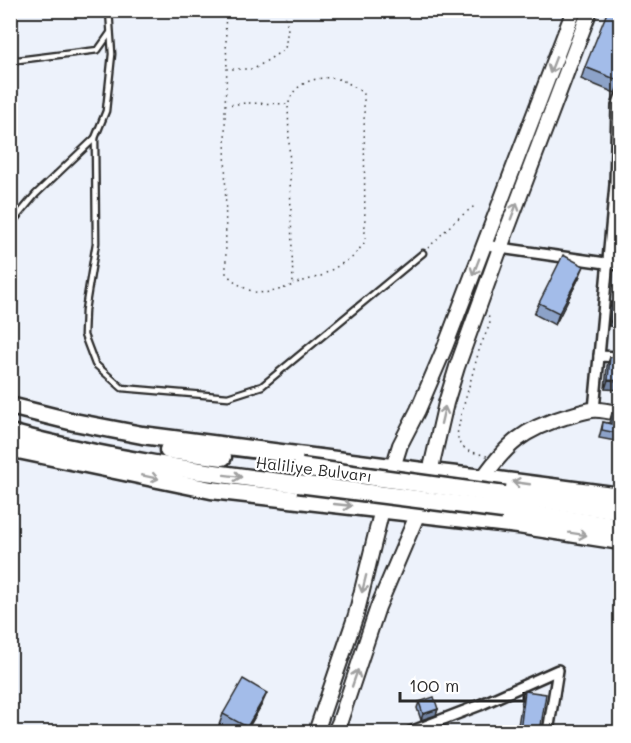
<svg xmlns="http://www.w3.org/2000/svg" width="631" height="743" viewBox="0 0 631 743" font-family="Mali,sans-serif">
<rect width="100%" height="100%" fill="#edf2fb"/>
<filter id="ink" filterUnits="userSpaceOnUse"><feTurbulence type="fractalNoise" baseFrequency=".0167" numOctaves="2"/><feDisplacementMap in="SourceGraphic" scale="12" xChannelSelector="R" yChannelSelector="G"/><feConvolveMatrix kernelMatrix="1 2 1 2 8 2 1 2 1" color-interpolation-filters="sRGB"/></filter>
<g filter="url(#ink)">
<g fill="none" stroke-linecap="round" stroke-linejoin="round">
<defs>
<g id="lane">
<path d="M10 61 98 50 110 33"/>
<path d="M95 138 96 243 85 310 84 335 95 364 122 388 228 397 262 386 423 253"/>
<path d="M10 225 36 194 95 138 106 111 112 54 109 10"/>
</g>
<g id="street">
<path d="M485 244 500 248 620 265"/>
<path d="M599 356 620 357"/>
<path d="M594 410 615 185 617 106 620 98"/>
<path d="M410 732 480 705 558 670 548 732"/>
</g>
<g id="secondary">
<path d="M390 477 400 445 418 410 445 347 574 10"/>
<path d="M483 478C507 444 524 429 565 417 574 415 583 411 592 410 601 409 612 412 620 414"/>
<path d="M428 481 446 403 457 367 500 248 590 10"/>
<path d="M316 732 356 615 384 501"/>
<path d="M335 732 340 721 378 607 421 506"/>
</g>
<g id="highway">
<path d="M10 406 74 422 142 435 430 472 483 478 620 496"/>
<path d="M10 433C105 459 201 472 298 484"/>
<path d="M10 447 18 450 211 490 518 525 620 541"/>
<path d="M168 450 223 457"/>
<path d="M505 495 620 511"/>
<path d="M503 510 620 527"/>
</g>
</defs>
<use href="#lane" stroke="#2b2b2b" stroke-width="9"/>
<use href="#street" stroke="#2b2b2b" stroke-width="14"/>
<use href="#secondary" stroke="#2b2b2b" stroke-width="18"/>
<use href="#highway" stroke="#2b2b2b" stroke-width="21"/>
<g stroke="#2b2b2b" stroke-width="1.5" stroke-dasharray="1.5 4.5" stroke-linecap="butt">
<path d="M225 10 227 69"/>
<path d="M289 103C292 84 316 76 334 78 345 80 355 87 364 94L365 242 353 257 321 276 293 284"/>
<path d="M225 105 247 103 288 104 293 285C261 297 251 296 226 274L225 105 227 69H254L285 49 288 28 284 10"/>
<path d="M428 248 456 220 477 204"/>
<path d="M487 456 468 451 460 444 457 435 461 415 480 347 490 324 488 314"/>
</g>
<use href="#lane" stroke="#fff" stroke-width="4.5"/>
<use href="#street" stroke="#fff" stroke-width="9"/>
<use href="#secondary" stroke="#fff" stroke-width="14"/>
<use href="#highway" stroke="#fff" stroke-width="16"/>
<defs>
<g id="highway-bridge">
<path d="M301 467 505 495"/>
<path d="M298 484 503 510"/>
</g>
</defs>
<use href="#highway-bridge" stroke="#2b2b2b" stroke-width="21" stroke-linecap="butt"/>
<use href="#highway-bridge" stroke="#fff" stroke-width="16"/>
</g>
<g fill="#8ca2c8" stroke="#2b2b2b" stroke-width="1.5">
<path d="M585 67 621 80 615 93 581 79Z"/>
<path d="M579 278 555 325 534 314 539 303Z"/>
<path d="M612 302 621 303V327L609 326 610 308Z"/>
<path d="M610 357 621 359 605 389 607 366Z"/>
<path d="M612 413 621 415V442L599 438 603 422 609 423Z"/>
<path d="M525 691 540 732H517L522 700Z"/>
<path d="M419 702 438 709 436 715 421 720 417 708Z"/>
<path d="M262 704 246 732H232L219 725 223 714Z"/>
</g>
<g fill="#7284a3" stroke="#2b2b2b" stroke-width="1.5">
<path d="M584 266 579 278 555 325 559 313Z"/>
<path d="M611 321H621V327L609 326Z"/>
<path d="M608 380 621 381V390L605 389Z"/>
<path d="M267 693 262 704 246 732H245L247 727Z"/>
<path d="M438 709 436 715 421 720 423 714Z"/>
</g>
<g fill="#a3bce9" stroke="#2b2b2b" stroke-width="1.5">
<path d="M608 10H621V79L620 81 585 67Z"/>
<path d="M563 255 584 266 559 313 539 303Z"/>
<path d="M612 302 621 303V321H611Z"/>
<path d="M610 357 621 359V381L608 380Z"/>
<path d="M612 413 621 415V434L602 430 603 422 611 424Z"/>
<path d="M243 679 267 693 247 727 223 714Z"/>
<path d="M525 691 546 694 540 732 520 731Z"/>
<path d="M434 697 438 709 423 714 419 702Z"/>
</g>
<defs><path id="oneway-shaft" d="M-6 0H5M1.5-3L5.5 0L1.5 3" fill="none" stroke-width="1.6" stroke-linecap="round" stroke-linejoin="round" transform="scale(1.5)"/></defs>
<g stroke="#a0a0a0">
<use href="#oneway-shaft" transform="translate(553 65) rotate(111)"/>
<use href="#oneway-shaft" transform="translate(514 211) rotate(-69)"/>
<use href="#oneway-shaft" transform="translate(476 267) rotate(111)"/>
<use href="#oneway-shaft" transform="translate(443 415) rotate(-77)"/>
<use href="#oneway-shaft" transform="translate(233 476) rotate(7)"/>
<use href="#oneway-shaft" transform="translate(150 477) rotate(12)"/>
<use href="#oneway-shaft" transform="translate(521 483) rotate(-172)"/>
<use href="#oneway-shaft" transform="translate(343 505) rotate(6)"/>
<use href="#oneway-shaft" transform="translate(578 534) rotate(9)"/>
<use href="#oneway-shaft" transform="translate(364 584) rotate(104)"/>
<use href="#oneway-shaft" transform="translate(355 678) rotate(-71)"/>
</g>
</g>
<g text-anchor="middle" stroke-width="4.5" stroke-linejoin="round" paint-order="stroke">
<g font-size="16" fill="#2b2b2b" stroke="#fff">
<text transform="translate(314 469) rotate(7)" y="6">Haliliye Bulvarı</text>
</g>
</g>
<rect width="631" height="743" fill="none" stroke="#fff" stroke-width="36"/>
<rect x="18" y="18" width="595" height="707" fill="none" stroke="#2b2b2b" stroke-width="2" filter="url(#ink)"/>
<path d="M400 692v9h124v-9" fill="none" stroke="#2b2b2b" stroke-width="3"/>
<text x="409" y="692" font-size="18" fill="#2b2b2b" stroke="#ffffff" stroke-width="4.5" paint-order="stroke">100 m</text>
</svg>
